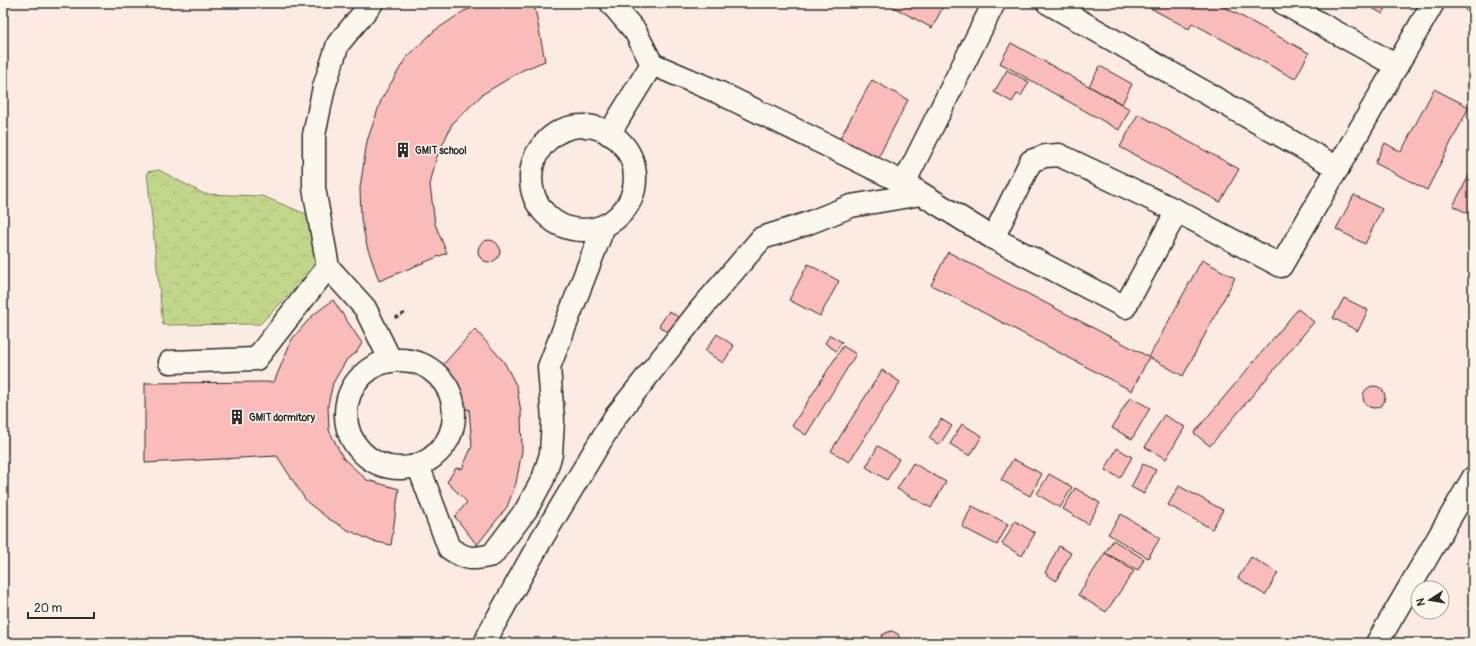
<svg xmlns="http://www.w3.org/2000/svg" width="1476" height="646" viewBox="0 0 1476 646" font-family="Pangolin,sans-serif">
<defs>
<pattern id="park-crowns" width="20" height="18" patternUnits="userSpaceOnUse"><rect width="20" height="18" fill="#c2d68b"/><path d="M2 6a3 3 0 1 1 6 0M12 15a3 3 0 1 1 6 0" fill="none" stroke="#a7b878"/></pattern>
</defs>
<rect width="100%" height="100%" fill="#fbebe2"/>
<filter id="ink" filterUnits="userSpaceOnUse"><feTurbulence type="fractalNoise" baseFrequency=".025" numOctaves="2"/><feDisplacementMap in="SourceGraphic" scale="8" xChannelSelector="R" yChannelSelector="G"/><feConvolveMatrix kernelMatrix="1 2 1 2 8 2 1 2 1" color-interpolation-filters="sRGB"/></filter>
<g filter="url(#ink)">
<path fill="url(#park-crowns)" stroke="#76805b" d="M159 170 204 194 262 196 316 218 323 261 260 324 163 325 147 172Z"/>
<g fill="#f9bcba" stroke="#2b2b2b">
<path d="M487 3H534L545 61 523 70 483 94 452 124 436 159 430 185 435 224 447 253 379 281 367 246 361 219 360 188 367 141 382 98 406 58 434 31 464 11Z"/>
<path d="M886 3H945L932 28Z"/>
<path d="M1141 3H1217L1309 53 1295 79 1192 23 1189 29Z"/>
<path d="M1363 3H1388L1383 14Z"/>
<path d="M1470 3H1473V16L1465 10Z"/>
<path d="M1011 43 1130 109 1119 130 1000 63Z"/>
<path d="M1100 66 1132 84 1122 104 1089 86Z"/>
<path d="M1007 70 1029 82 1021 96 1017 94 1012 102 994 92Z"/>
<path d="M872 80 908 100 877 160 839 140Z"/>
<path d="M1434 89 1469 107 1427 190 1375 163 1385 143 1401 152Z"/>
<path d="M1138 114 1239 169 1220 202 1120 147Z"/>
<path d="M1473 168V216L1453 206Z"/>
<path d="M1354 195 1382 209 1365 244 1336 229Z"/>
<circle cx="489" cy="251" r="11"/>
<path d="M948 252 1149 357 1132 391 931 285Z"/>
<path d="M1202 260 1235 278 1183 376 1149 357Z"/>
<path d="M808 264 839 281 820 316 789 300Z"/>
<path d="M1344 298 1368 310 1358 331 1333 318Z"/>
<path d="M333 300 362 343 356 353 347 359 333 383 328 405 329 430 343 458 367 480 399 489 391 545 372 541 348 530 329 519 307 502 277 456 145 463V383L274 382 292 339 313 315Z"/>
<path d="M1298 309 1314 322 1210 446 1194 433Z"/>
<path d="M669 311 680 318 669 333 659 326Z"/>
<path d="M475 329 504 362 517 387 521 413 522 451 516 483 507 507 477 545 455 517 467 502 447 482 456 468 462 469 472 446 469 409 462 410 456 394 460 389 456 381 441 367Z"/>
<path d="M717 334 734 346 723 363 705 351Z"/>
<path d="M830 335 842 342 836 351 825 343Z"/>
<path d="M843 346 856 354 806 435 792 426Z"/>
<path d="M882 370 900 382 849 462 831 451Z"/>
<circle cx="1374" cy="397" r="11"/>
<path d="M1130 397 1150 408 1132 439 1112 428Z"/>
<path d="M1164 415 1185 427 1166 459 1145 447Z"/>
<path d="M941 419 952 426 939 445 929 438Z"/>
<path d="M962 424 982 436 970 456 950 444Z"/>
<path d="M878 446 899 459 887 480 866 467Z"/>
<path d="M1117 448 1132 457 1120 478 1105 470Z"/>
<path d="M1013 459 1042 474 1030 496 1001 480Z"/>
<path d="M913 463 946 482 931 508 897 489Z"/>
<path d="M1143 464 1156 470 1144 494 1131 487Z"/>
<path d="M1049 474 1072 487 1060 508 1037 494Z"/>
<path d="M1179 486 1223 510 1212 529 1168 505Z"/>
<path d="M1075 488 1100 503 1088 524 1063 509Z"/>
<path d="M972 506 1008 524 997 545 962 527Z"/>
<path d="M1121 514 1160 538 1148 558 1108 534Z"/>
<path d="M1015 521 1035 533 1022 556 1002 544Z"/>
<path d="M1113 540 1144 559 1138 570 1105 553Z"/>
<path d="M1059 546 1071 553 1056 581 1045 573Z"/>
<path d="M1105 553 1134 571 1106 612 1078 595Z"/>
<path d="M1251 557 1278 573 1265 595 1238 578Z"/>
<path d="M892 631 898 634 901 643H880L882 635 888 632Z"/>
</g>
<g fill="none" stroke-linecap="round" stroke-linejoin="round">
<defs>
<g id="minor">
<path d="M372 3 338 44 324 87 314 135V188L328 267 365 308 391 361"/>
<path d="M611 3 635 31 652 64"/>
<path d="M994 3 904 183 993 238 1031 161 1045 156 1059 155 1177 211 1281 266 1433 3"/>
<path d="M1048 3 1338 168"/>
<path d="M1283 3 1397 66"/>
<circle cx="583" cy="178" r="52"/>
<path d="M609 134 652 64 720 93 904 183"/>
<path d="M993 238 1125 307 1177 211"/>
<circle cx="400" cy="414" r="54"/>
<path d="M170 362 256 359 328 267"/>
<path d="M418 465 449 548C467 560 472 560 492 555L526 510 543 479 551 454 553 420 549 367 604 226"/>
<path d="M485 643 492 628 541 540 615 417 700 310 762 238 806 224 851 206 921 194"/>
<path d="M1377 643 1473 478"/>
</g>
</defs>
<use href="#minor" stroke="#2b2b2b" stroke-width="25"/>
<g stroke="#2b2b2b" stroke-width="2.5" stroke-dasharray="4 3" stroke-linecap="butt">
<path d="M530 216 543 212"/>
<path d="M395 318 405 313"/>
</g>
<use href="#minor" stroke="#fbf7ec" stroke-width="22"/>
</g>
</g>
<defs>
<symbol id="building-bare" viewBox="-9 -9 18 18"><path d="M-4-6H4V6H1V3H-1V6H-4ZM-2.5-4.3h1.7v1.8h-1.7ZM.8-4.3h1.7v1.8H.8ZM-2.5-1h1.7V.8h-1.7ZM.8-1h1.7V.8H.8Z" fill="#2b2b2b" stroke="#fbf7ec" stroke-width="2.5" paint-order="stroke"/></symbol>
</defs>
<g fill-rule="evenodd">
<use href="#building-bare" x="392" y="139" width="22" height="22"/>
<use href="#building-bare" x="226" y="406" width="22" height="22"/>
</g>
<g text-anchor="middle" stroke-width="3" stroke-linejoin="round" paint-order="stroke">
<g font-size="10" font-weight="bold" fill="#2b2b2b" stroke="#fbf7ec" text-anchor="start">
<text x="415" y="154">GMIT school</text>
<text x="249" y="421">GMIT dormitory</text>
</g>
</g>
<rect width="1476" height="646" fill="none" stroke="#fbf7ec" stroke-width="16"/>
<rect x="8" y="8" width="1460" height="630" fill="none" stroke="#2b2b2b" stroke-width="1.5" filter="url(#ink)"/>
<g transform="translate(1430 600) rotate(258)"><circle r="19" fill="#fbf7ec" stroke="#a8a59f"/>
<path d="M0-3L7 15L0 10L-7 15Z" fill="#2b2b2b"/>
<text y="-6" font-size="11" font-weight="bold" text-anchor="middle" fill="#2b2b2b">N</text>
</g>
<path d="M28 612v6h66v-6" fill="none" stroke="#2b2b2b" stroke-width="2"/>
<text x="34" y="612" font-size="12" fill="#2b2b2b" stroke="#fbf7ec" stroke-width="3" paint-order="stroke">20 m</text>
</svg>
